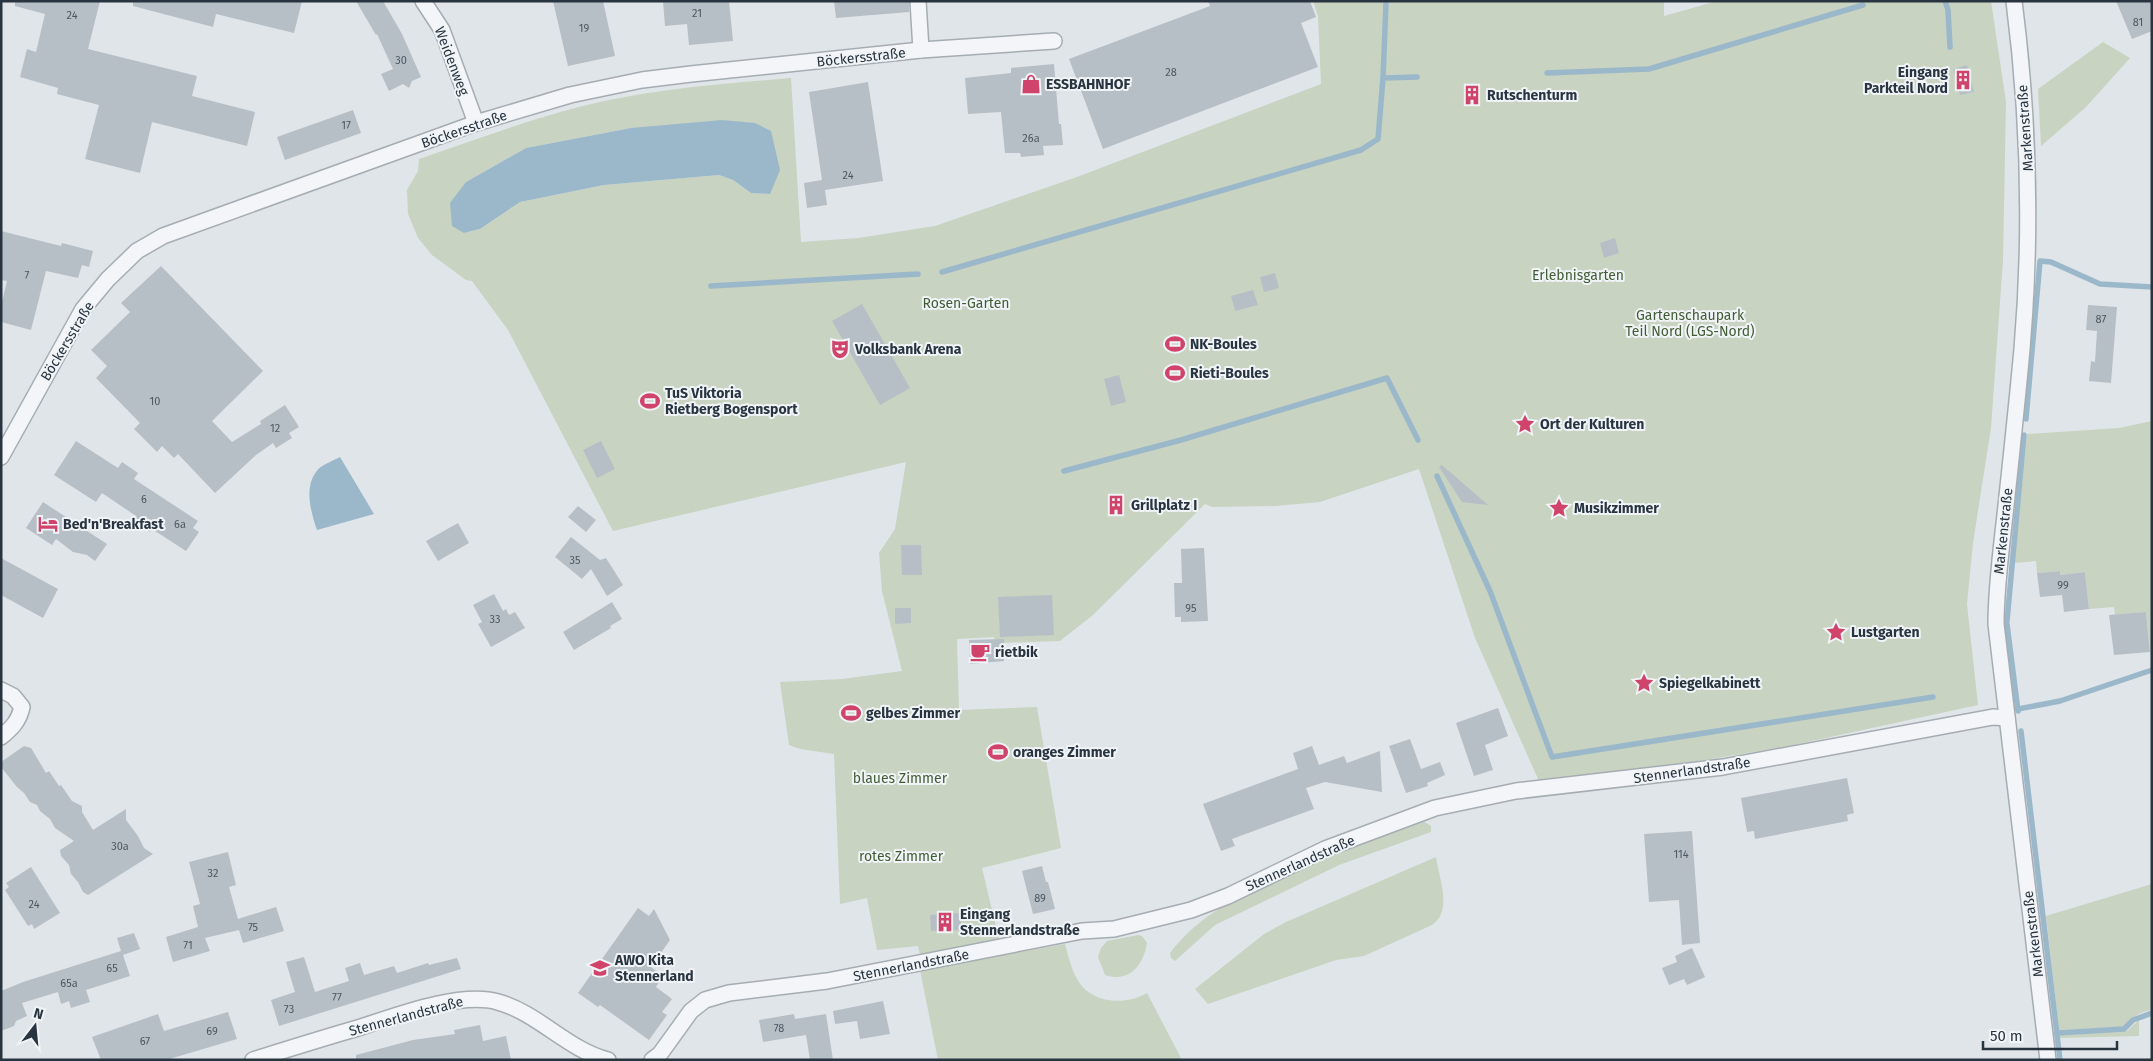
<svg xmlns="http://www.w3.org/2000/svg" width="2153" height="1061" viewBox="0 0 2153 1061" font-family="'Fira Sans',sans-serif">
<rect width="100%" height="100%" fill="#e0e5e9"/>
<g fill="#c8d3c1" fill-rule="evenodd">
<path d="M1313 1H1664V16L1717 1H1991L2006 102 2003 260 1991 428 1973 543 1967 604 1978 705 1789 746 1706 760 1539 781 1475 638 1419 469 1320 502 1275 506 1212 507 1205 504 1093 615 1060 641 996 643 994 637 957 639 959 710 1037 707 1061 848 982 868 999 939 920 955 918 946 877 950 867 898 840 904 834 754 800 749 789 745 780 682 842 679 902 671 882 591 879 553 895 529 906 462 613 531 508 330 472 281 466 280 432 255 418 238 408 214 407 190 418 171 419 159C472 141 525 121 579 107 649 89 720 84 791 78L801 242 858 238 935 226 1077 177 1321 84 1318 16ZM631 128 770 194 751 193 733 180 719 175 604 185 520 202 480 229 464 233 466 182 526 148Z"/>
<path d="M2103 42 2130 58 2086 107 2041 146 2038 89Z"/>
<path d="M2152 421V665L2146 612 2115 615 2114 607 2089 609 2085 572 2060 575V571L2037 573 2036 561 2014 563 2027 434 2119 428Z"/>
<path d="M1421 820 1431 826V832L1339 865 1215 925 1175 961 1171 958 1170 953C1200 913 1242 895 1286 874 1331 854 1376 837 1421 820Z"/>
<path d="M1436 857C1439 878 1453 911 1432 925L1364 956 1336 960 1208 1004 1195 989 1264 934 1286 922Z"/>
<path d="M2152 884V1010C2140 1011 2131 1019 2123 1027L2059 1030 2046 916Z"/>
<path d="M1138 935 1142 936 1147 943C1143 966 1129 983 1105 975L1098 957 1101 948 1107 941Z"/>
<path d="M1065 944C1068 955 1071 968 1076 977 1089 1004 1125 1006 1147 993L1182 1060H938L920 970Z"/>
<path d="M2139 1020V1036L2060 1038V1035L2127 1031Z"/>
</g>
<g fill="#9bb8ca">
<path d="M722 120 755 123 771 131 780 170 770 194 751 193 733 180 719 175 604 185 520 202 480 229 464 233 452 226 450 203 466 182 526 148 631 128Z"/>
<path d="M340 457 374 514 317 530C311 513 304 488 316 472 320 465 333 461 340 457Z"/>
</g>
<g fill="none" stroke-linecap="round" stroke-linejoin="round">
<g stroke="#9bb8ca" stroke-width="5.5">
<path d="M1945 1 1948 10 1950 47"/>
<path d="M1547 73 1649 69 1863 5"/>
<path d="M1383 78 1386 3"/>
<path d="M942 272 1361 150 1378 139 1383 78 1417 77"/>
<path d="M711 286 918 274"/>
<path d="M2026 419 2040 261 2051 262 2100 284 2152 287"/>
<path d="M1064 471 1181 440 1387 378 1418 440"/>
<path d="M1437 476 1490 591 1552 757 1933 697"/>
<path d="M2007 621 2024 435"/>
<path d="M2007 624 2018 711"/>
<path d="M2018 709 2060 701 2152 670"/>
<path d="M2021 731 2060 1060"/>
<path d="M2057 1033 2124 1029 2133 1020 2152 1013"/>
</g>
</g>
<g fill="#b7bfc6">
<path d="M15 1H100L88 49 197 76 192 96 255 112 247 146 152 122 140 173 85 159 99 105 57 94 58 88 20 77 27 49 36 52 45 14 15 6Z"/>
<path d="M133 1H302L294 33 216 14 213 27 133 6Z"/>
<path d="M356 1H383L402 34 421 77 412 81 409 88 403 84 389 91 381 74 393 69 377 34 376 35Z"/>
<path d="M553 1H603L615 56 568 66Z"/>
<path d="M663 1H729L733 41 689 45 687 24 665 26Z"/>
<path d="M834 1H909V12L836 18Z"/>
<path d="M1208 1H1310L1316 17 1301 23 1318 67 1103 149 1069 59 1210 6Z"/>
<path d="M2116 1H2152V31L2132 39Z"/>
<path d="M1054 64 1059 124H1061L1063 145 1043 146 1044 155 1021 157 1020 153H1005L1001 112 968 114 965 78 1011 73V68Z"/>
<path d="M1967 65 1974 92 1960 95 1953 69Z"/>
<path d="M868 82 883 181 825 190 827 205 807 208 804 183 822 180 809 92Z"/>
<path d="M353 110 361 133 285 160 277 137Z"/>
<path d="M1 231 61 246 62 243 93 251 89 267 82 265 78 278 46 271 31 330 1 322V306L7 281 1 280Z"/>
<path d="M1615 238 1619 253 1604 258 1600 243Z"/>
<path d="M161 266 263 371 212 421 232 442 261 424 260 421 285 405 299 427 289 433 292 438 276 448 273 443 256 455 215 493 178 454 174 458 162 446 157 452 134 429 140 423 96 378 107 366 91 350 130 312 121 303Z"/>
<path d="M1275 273 1279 288 1264 292 1260 277Z"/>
<path d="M1253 290 1258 305 1235 311 1231 296Z"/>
<path d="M862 304 910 388 880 405 832 321Z"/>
<path d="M2088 305 2117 307 2111 383 2089 381 2091 361 2095 362 2097 331 2086 330Z"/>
<path d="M1119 375 1126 402 1111 406 1104 379Z"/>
<path d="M76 441 118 468 122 462 138 473 134 479 198 521 193 528 199 532 186 551 152 529 150 532 133 521 136 516 102 493 96 502 54 475Z"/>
<path d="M601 441 615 469 597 478 583 450Z"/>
<path d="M1442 465 1488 505 1462 502 1439 467Z"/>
<path d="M43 502 107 544 95 561 87 555 73 552 56 539 52 545 26 528Z"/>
<path d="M578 506 596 520 586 532 568 517Z"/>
<path d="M458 523 469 543 438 561 426 541Z"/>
<path d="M571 537 600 560 606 558 623 585 607 596 591 569 582 579 555 557Z"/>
<path d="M901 545H921L922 575H902Z"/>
<path d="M1204 548 1208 621 1181 622V617H1175L1174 583H1182L1181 549Z"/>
<path d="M1 558 58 589 43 618 1 595Z"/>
<path d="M2060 571V575L2085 572 2089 609 2064 612 2062 595 2040 597 2037 573Z"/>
<path d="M494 594 503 611 506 609 509 615 515 612 525 628 491 647 478 624 482 622 473 605Z"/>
<path d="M1052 595 1054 635 1000 637 998 597Z"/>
<path d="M612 602 622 619 610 626 611 628 574 650 563 632Z"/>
<path d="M895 608H911V623L895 624Z"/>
<path d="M2146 612 2150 652 2114 655 2109 615Z"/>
<path d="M1004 639V661L970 664 969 640Z"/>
<path d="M1498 708 1508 736 1485 745 1493 770 1474 776 1456 723Z"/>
<path d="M1410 739 1421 769 1440 762 1445 775 1427 783 1428 786 1406 793 1389 746Z"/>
<path d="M24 746 31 748 46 773 49 771 59 786 61 785 72 801 82 806V812L93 830 126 809V820L138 836 144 848 153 854 88 895 83 892 78 882 71 874 69 865 61 856 60 850 74 841 55 828 50 819 40 811 37 805 30 802 24 793 17 787 1 767V762Z"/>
<path d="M1312 746 1319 765 1344 756 1347 763 1380 751 1382 792 1325 782 1306 788 1314 809 1232 839 1235 846 1221 851 1203 804 1298 769 1293 753Z"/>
<path d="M1847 778 1854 813 1847 815 1848 821 1755 839 1754 831 1747 832 1741 798Z"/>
<path d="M1692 831 1700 943 1682 945 1679 900 1649 902 1644 834Z"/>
<path d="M228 852 236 885 229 887 238 919 276 907 284 931 243 943 239 930 205 938 210 951 173 962 166 937 198 927 193 906 200 904 189 862Z"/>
<path d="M1042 866 1046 882H1048L1055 909 1033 914 1022 871Z"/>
<path d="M31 867 60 913 34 929 32 924 28 926 5 890 9 887 6 883Z"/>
<path d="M638 908 649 916 654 909 670 940 651 967 663 976 656 987 672 999 662 1012 667 1015 649 1040 600 1005 598 1007 578 993Z"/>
<path d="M960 913 961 930 931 931 930 915Z"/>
<path d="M134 933 140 949 123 955 130 976 86 990 90 1002 71 1008 69 1001 61 1004 58 992 22 1003 27 1016 16 1021 14 1026 1 1031V991L23 982 121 951 117 938Z"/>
<path d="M1692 948 1705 977 1687 985 1684 979 1669 985 1662 968 1677 962 1675 956Z"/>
<path d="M304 957 315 992 349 981 345 968 360 963 364 975 394 966 397 973 428 963 429 965 457 958 461 969 279 1026 271 1000 295 992 286 962Z"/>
<path d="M883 1001 890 1034 860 1039 857 1021 835 1024 833 1011Z"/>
<path d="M228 1012 237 1039 166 1060H101L92 1037 158 1014 164 1031Z"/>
<path d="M794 1014 795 1019 826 1014 833 1060H810L806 1035 763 1042 759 1020Z"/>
<path d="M480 1025 483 1041 506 1036 511 1060H356V1055L413 1040 455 1034 454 1030Z"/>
</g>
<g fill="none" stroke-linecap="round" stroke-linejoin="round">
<defs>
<g id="street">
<path d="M423 1 442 30 476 123"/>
<path d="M918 1 921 50"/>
<path d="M2014 1C2029 118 2032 232 2022 349 2017 404 2011 459 2005 515 2001 551 1996 588 1996 624L2048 1060"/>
<path d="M1 457 83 309 108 279 137 251 163 236 476 123 570 95 642 80 691 74 921 50 1054 41"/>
<path d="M1 690 13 696 22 707C19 721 12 728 1 737"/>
<path d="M253 1060C288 1049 323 1038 358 1028 395 1016 460 991 498 1002 538 1013 568 1050 608 1060"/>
<path d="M652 1060 660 1054 691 1011 705 1000 729 993 827 981 1082 931 1114 929 1191 910 1228 896 1325 849 1435 808 1516 791 1723 767 1993 717 2007 718"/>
</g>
</defs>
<use href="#street" stroke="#a5adb3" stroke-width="18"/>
<use href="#street" stroke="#f3f5f8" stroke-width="15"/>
</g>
<defs>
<symbol id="building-bare" viewBox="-9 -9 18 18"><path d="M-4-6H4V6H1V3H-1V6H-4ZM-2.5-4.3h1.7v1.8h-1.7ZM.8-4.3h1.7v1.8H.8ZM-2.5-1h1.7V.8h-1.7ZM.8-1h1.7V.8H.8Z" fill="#d0436b" stroke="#f0f4f7" stroke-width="2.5" paint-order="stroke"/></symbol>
<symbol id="shop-bare" viewBox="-9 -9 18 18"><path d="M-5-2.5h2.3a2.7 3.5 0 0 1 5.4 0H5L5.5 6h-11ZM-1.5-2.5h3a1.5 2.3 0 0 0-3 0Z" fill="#d0436b" stroke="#f0f4f7" stroke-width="2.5" paint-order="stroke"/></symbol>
<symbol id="stadium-bare" viewBox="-9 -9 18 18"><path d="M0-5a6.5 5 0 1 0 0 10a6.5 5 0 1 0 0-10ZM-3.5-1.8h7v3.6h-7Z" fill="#d0436b" stroke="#f0f4f7" stroke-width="2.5" paint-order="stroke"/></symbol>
<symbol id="theatre-bare" viewBox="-9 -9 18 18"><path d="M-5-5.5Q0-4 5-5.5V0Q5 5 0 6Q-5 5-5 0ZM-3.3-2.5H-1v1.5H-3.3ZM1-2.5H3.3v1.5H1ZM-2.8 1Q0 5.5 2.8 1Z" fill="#d0436b" stroke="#f0f4f7" stroke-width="2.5" paint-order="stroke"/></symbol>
<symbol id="sight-bare" viewBox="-9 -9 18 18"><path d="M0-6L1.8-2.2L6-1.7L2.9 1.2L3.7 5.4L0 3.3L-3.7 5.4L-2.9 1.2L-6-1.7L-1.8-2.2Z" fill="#d0436b" stroke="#f0f4f7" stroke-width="2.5" paint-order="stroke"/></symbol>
<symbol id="hotel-bare" viewBox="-9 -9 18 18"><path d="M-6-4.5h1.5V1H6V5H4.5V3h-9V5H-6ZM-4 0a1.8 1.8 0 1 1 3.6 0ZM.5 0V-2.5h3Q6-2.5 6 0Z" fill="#d0436b" stroke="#f0f4f7" stroke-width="2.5" paint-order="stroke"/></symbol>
<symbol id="cafe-bare" viewBox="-9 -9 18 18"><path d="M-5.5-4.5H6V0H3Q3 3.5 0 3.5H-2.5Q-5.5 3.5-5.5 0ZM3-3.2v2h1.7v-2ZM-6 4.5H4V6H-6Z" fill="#d0436b" stroke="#f0f4f7" stroke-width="2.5" paint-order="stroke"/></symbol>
<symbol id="school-bare" viewBox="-9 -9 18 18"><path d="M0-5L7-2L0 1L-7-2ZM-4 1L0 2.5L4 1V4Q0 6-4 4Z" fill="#d0436b" stroke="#f0f4f7" stroke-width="2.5" paint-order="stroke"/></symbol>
</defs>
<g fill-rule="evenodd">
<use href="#building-bare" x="1949" y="66" width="28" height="28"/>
<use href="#shop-bare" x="1017" y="70" width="28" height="28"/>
<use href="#building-bare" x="1458" y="81" width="28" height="28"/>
<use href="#stadium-bare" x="1161" y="330" width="28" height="28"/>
<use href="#theatre-bare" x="826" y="335" width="28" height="28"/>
<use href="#stadium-bare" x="1161" y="359" width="28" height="28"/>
<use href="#stadium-bare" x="636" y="387" width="28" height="28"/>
<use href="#sight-bare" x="1511" y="410" width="28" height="28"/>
<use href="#building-bare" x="1102" y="491" width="28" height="28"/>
<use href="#sight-bare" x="1545" y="494" width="28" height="28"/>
<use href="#hotel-bare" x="34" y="510" width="28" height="28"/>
<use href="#sight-bare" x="1822" y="618" width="28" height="28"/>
<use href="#cafe-bare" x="966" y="638" width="28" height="28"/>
<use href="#sight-bare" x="1630" y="669" width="28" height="28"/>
<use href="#stadium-bare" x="837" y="699" width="28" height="28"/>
<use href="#stadium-bare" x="984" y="738" width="28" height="28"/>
<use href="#building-bare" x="931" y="908" width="28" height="28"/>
<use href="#school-bare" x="586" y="954" width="28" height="28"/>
</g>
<g text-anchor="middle" stroke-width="4" stroke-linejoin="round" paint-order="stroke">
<g font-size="11" fill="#4c5862">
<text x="697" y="17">21</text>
<text x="72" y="19">24</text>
<text x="2138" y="26">81</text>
<text x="584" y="32">19</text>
<text x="401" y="64">30</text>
<text x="1171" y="76">28</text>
<text x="346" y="129">17</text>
<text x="1031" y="142">26a</text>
<text x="848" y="179">24</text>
<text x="27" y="279">7</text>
<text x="2101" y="323">87</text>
<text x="155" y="405">10</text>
<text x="275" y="432">12</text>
<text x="144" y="503">6</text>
<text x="180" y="528">6a</text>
<text x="575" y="564">35</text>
<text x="2063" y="589">99</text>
<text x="1191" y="612">95</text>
<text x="495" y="623">33</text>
<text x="120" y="850">30a</text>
<text x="1681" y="858">114</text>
<text x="213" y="877">32</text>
<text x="1040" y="902">89</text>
<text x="34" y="908">24</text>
<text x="253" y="931">75</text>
<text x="188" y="949">71</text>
<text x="112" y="972">65</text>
<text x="69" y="987">65a</text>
<text x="337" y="1001">77</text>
<text x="289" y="1013">73</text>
<text x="779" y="1032">78</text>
<text x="212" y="1035">69</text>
<text x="145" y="1045">67</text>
</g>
<g font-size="14" fill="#283541" stroke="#f0f4f7">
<text transform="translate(861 57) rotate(-6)" y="5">Böckersstraße</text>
<text transform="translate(452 61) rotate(69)" y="5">Weidenweg</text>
<text transform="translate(2025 128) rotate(-94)" y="5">Markenstraße</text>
<text transform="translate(464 129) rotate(-19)" y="5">Böckersstraße</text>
<text transform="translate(67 341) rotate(-59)" y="5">Böckersstraße</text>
<text transform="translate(2003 531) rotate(-84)" y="5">Markenstraße</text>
<text transform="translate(1692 770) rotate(-8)" y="5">Stennerlandstraße</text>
<text transform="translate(1300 863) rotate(-24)" y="5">Stennerlandstraße</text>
<text transform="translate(2033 934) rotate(-97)" y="5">Markenstraße</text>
<text transform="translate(911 965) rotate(-11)" y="5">Stennerlandstraße</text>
<text transform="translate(406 1016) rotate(-15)" y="5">Stennerlandstraße</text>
</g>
<g font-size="14" font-weight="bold" fill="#283541" stroke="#f0f4f7" text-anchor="start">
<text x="1948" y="77" text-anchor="end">Eingang<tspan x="1948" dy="16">Parkteil Nord</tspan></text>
<text x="1046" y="89">ESSBAHNHOF</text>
<text x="1487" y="100">Rutschenturm</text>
<text x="1190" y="349">NK-Boules</text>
<text x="855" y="354">Volksbank Arena</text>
<text x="1190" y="378">Rieti-Boules</text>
<text x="665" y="398">TuS Viktoria<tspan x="665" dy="16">Rietberg Bogensport</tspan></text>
<text x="1540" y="429">Ort der Kulturen</text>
<text x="1131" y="510">Grillplatz I</text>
<text x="1574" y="513">Musikzimmer</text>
<text x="63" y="529">Bed'n'Breakfast</text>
<text x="1851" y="637">Lustgarten</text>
<text x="995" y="657">rietbik</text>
<text x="1659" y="688">Spiegelkabinett</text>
<text x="866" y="718">gelbes Zimmer</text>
<text x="1013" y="757">oranges Zimmer</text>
<text x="960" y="919">Eingang<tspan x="960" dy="16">Stennerlandstraße</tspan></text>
<text x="615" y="965">AWO Kita<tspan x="615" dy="16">Stennerland</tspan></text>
</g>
<g font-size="14" fill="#425d35" stroke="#f0f4f7">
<text x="1578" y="280">Erlebnisgarten</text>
<text x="966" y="308">Rosen-Garten</text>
<text x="1690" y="320">Gartenschaupark<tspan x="1690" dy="16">Teil Nord (LGS-Nord)</tspan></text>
<text x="900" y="783">blaues Zimmer</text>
<text x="901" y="861">rotes Zimmer</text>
</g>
</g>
<rect width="2153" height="1061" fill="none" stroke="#283541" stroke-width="5"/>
<g transform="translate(35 1026) rotate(16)" stroke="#f0f4f7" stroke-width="4" paint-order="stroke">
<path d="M0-4L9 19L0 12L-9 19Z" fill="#283541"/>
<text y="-8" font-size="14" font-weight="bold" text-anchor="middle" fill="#283541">N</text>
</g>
<path d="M1983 1041v8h134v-8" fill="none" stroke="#283541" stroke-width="2.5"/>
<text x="1990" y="1041" font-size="15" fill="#283541" stroke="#f0f4f7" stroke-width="4" paint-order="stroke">50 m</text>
</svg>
